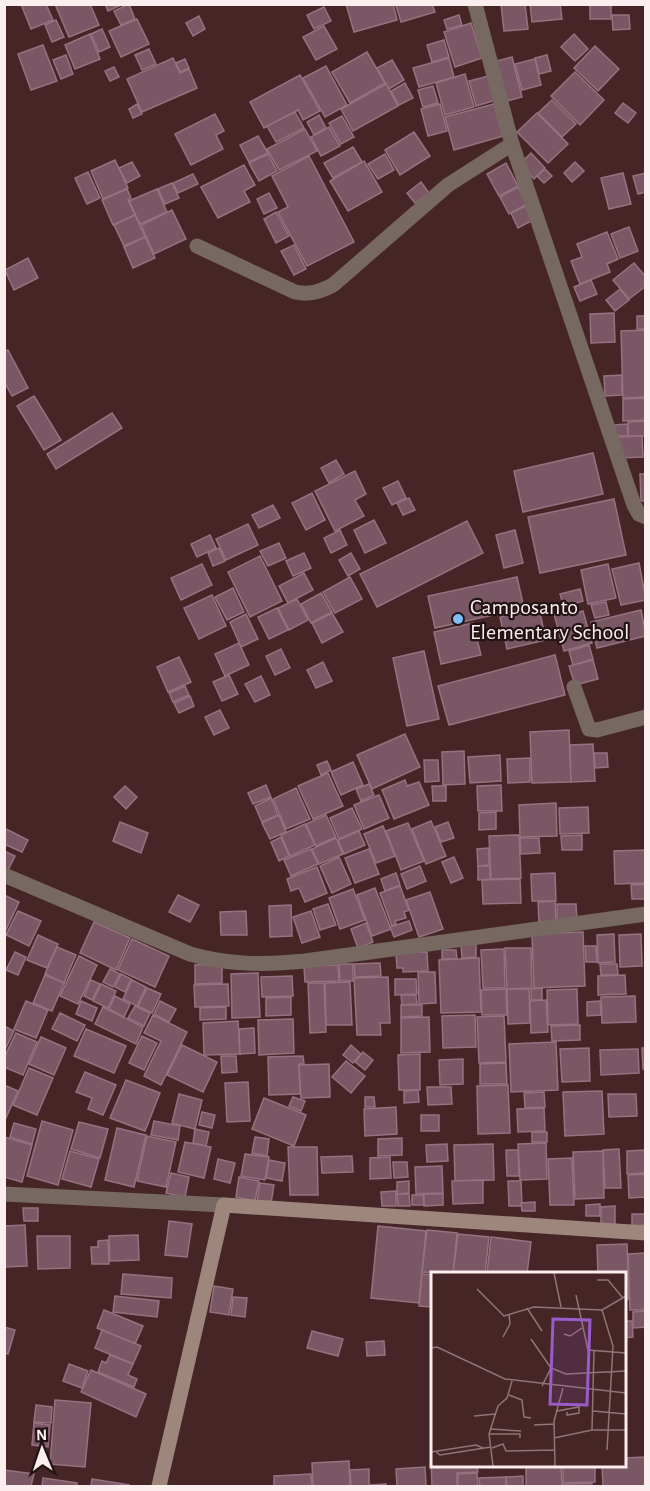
<svg xmlns="http://www.w3.org/2000/svg" width="650" height="1491" viewBox="0 0 650 1491" font-family="'Alegreya Sans',sans-serif">
<rect width="100%" height="100%" fill="#462527"/>
<g fill="#795765" stroke="#967281" stroke-width="1.5">
<path d="M21 4H46L53 20 31 29Z"/>
<path d="M55 4H90L99 25 69 37Z"/>
<path d="M105 4H123L108 11Z"/>
<path d="M129 4 135 19 121 25 114 11Z"/>
<path d="M346 4H393L397 20 354 32Z"/>
<path d="M401 4H432L435 12 401 22 396 6Z"/>
<path d="M501 4H525L528 29 504 31Z"/>
<path d="M530 4H560L562 19 532 22Z"/>
<rect x="590" y="4" width="21" height="15"/>
<path d="M324 7 331 21 314 29 307 15Z"/>
<path d="M459 15 462 25 447 29 444 20Z"/>
<path d="M612 15H629L630 29 613 30Z"/>
<path d="M199 16 205 29 193 36 186 23Z"/>
<path d="M137 19 149 44 121 57 109 31Z"/>
<path d="M56 20 64 37 52 42 45 25Z"/>
<path d="M471 23 482 58 455 67 444 32Z"/>
<path d="M324 26 337 49 316 60 303 37Z"/>
<path d="M102 29 110 47 99 52 91 34Z"/>
<path d="M90 34 100 59 75 69 65 45Z"/>
<path d="M574 34 588 49 575 61 561 47Z"/>
<path d="M444 40 449 57 432 62 427 45Z"/>
<path d="M43 45 57 81 31 90 18 54Z"/>
<path d="M595 46 619 69 598 91 574 68Z"/>
<path d="M149 49 156 64 142 70 135 55Z"/>
<path d="M367 52 385 83 350 103 332 72Z"/>
<path d="M66 55 73 74 61 79 53 60Z"/>
<path d="M547 55 551 71 539 74 535 58Z"/>
<path d="M512 57 522 97 503 102 493 62Z"/>
<path d="M173 58 180 73 189 69 197 88 142 112 127 79Z"/>
<path d="M449 58 454 77 419 87 413 68Z"/>
<path d="M185 59 189 68 180 72 176 63Z"/>
<path d="M535 59 541 85 522 90 515 64Z"/>
<path d="M392 60 404 80 389 89 377 68Z"/>
<path d="M326 66 347 105 325 117 303 78Z"/>
<path d="M114 67 119 77 110 81 105 71Z"/>
<path d="M575 72 604 100 580 125 551 96Z"/>
<path d="M465 74 474 107 445 115 436 83Z"/>
<path d="M300 75 320 111 303 120 298 110 264 128 250 102Z"/>
<path d="M489 76 496 100 476 106 469 81Z"/>
<path d="M405 83 413 98 399 105 391 91Z"/>
<path d="M386 84 398 106 353 131 341 109Z"/>
<path d="M433 86 438 103 423 107 418 90Z"/>
<path d="M552 100 576 124 562 137 538 113Z"/>
<path d="M623 103 636 113 628 123 615 113Z"/>
<path d="M137 104 142 114 133 118 129 109Z"/>
<path d="M440 104 447 131 428 136 421 109Z"/>
<path d="M494 104 503 136 454 150 445 117Z"/>
<path d="M295 112 304 128 276 142 267 126Z"/>
<path d="M537 113 568 144 548 163 517 132Z"/>
<path d="M215 114 224 131 216 135 223 149 191 165 175 134Z"/>
<path d="M319 115 326 128 314 135 307 122Z"/>
<path d="M342 116 354 137 341 144 329 123Z"/>
<path d="M329 127 340 146 321 156 311 137Z"/>
<path d="M305 129 317 151 279 170 267 149Z"/>
<path d="M414 132 430 156 400 175 385 150Z"/>
<path d="M258 136 268 153 249 162 240 145Z"/>
<path d="M353 147 362 162 333 178 324 163Z"/>
<path d="M531 153 545 168 534 179 520 164Z"/>
<path d="M268 154 277 171 259 181 249 163Z"/>
<path d="M385 154 394 170 378 179 368 164Z"/>
<path d="M309 156 354 242 307 266 278 212 288 207 272 176Z"/>
<path d="M115 160 128 188 103 199 91 171Z"/>
<path d="M364 161 382 192 348 211 330 181Z"/>
<path d="M132 162 140 176 127 183 119 168Z"/>
<path d="M575 162 584 171 572 182 564 173Z"/>
<path d="M506 163 518 186 499 196 487 174Z"/>
<path d="M244 165 255 185 244 191 250 202 218 218 201 187Z"/>
<path d="M545 169 552 176 544 183 537 176Z"/>
<path d="M88 172 100 198 87 204 75 178Z"/>
<path d="M623 173 631 204 609 209 601 178Z"/>
<path d="M646 173V192L638 194 633 176Z"/>
<path d="M193 174 198 184 178 193 173 183Z"/>
<path d="M421 182 429 193 415 203 407 193Z"/>
<path d="M172 183 179 198 165 204 158 189Z"/>
<path d="M518 187 527 204 509 214 500 197Z"/>
<path d="M127 189 131 198 128 200 135 215 113 225 102 200Z"/>
<path d="M157 189 167 212 140 224 129 201Z"/>
<path d="M269 193 277 208 264 214 257 199Z"/>
<path d="M525 206 533 220 518 228 511 213Z"/>
<path d="M172 210 186 239 154 254 141 225Z"/>
<path d="M276 212 289 236 276 243 264 219Z"/>
<path d="M135 215 145 237 124 246 114 225Z"/>
<path d="M629 227 638 251 620 258 611 234Z"/>
<path d="M607 232 618 259 607 264 610 272 580 284 571 261 582 257 577 244Z"/>
<path d="M145 237 155 258 133 268 124 247Z"/>
<path d="M294 245 306 269 294 275 281 251Z"/>
<path d="M28 258 38 278 14 290 5 270Z"/>
<path d="M634 263 646 277V286L629 299 613 280Z"/>
<path d="M591 280 597 294 580 301 574 287Z"/>
<path d="M620 289 629 300 615 311 606 300Z"/>
<path d="M614 313 615 342 591 343 590 314Z"/>
<rect x="637" y="316" width="9" height="13"/>
<path d="M646 330V397L623 398 621 331Z"/>
<path d="M8 350 28 388 12 396 4 381V352Z"/>
<path d="M622 375V395L605 396 604 376Z"/>
<path d="M34 396 61 440 44 450 17 406Z"/>
<path d="M646 398V420L623 421V399Z"/>
<path d="M112 413 122 428 56 469 47 454Z"/>
<path d="M646 421V436H628V422Z"/>
<path d="M627 424 628 436H614V425Z"/>
<path d="M642 436 643 457 619 458 618 437Z"/>
<path d="M593 453 603 494 523 512 514 471Z"/>
<path d="M336 460 344 474 329 483 321 468Z"/>
<path d="M355 471 366 494 355 500 364 516 335 531 315 491Z"/>
<path d="M640 474H646V501H641Z"/>
<path d="M398 481 406 498 392 505 383 488Z"/>
<path d="M312 493 325 520 306 530 292 503Z"/>
<path d="M409 498 415 510 403 515 397 503Z"/>
<path d="M614 499 626 555 540 573 528 517Z"/>
<path d="M273 505 280 518 259 528 252 515Z"/>
<path d="M374 520 386 543 365 553 354 530Z"/>
<path d="M467 521 483 553 377 607 360 574Z"/>
<path d="M248 524 258 545 226 560 216 539Z"/>
<path d="M340 530 347 545 331 553 324 538Z"/>
<path d="M515 530 523 563 504 568 496 535Z"/>
<path d="M210 535 216 548 197 557 191 544Z"/>
<path d="M279 543 286 558 268 566 260 551Z"/>
<path d="M219 548 225 561 213 566 208 553Z"/>
<path d="M304 553 311 568 293 576 286 561Z"/>
<path d="M351 553 360 569 348 576 339 560Z"/>
<path d="M260 556 282 601 250 617 228 572Z"/>
<path d="M639 563 646 600 621 605 612 569Z"/>
<path d="M202 564 212 585 181 600 171 578Z"/>
<path d="M608 564 616 598 588 604 581 570Z"/>
<path d="M304 573 313 590 288 603 279 586Z"/>
<path d="M350 577 362 599 335 613 323 592Z"/>
<path d="M517 577 524 608 435 628 428 596Z"/>
<path d="M233 588 244 612 227 620 215 597Z"/>
<path d="M580 589 583 601 564 607 560 594Z"/>
<path d="M321 593 332 612 311 623 301 604Z"/>
<path d="M212 595 226 626 199 639 184 608Z"/>
<path d="M297 599 308 620 289 630 278 608Z"/>
<path d="M606 602 609 615 595 618 591 605Z"/>
<path d="M567 606 570 615 583 611 592 643 564 651 553 610Z"/>
<path d="M277 608 288 630 269 639 258 617Z"/>
<path d="M539 609 546 640 507 649 500 617Z"/>
<path d="M641 610 646 636 597 648 591 622Z"/>
<path d="M332 613 343 632 322 643 312 623Z"/>
<path d="M246 614 258 639 241 647 230 622Z"/>
<path d="M473 623 481 655 441 664 434 632Z"/>
<path d="M239 643 249 665 225 676 215 654Z"/>
<path d="M589 645 593 659 573 665 569 651Z"/>
<path d="M281 649 290 668 275 675 266 656Z"/>
<path d="M424 651 439 719 407 726 393 658Z"/>
<path d="M555 655 565 695 449 725 438 686Z"/>
<path d="M179 657 191 682 168 692 157 667Z"/>
<path d="M593 660 598 679 575 685 569 666Z"/>
<path d="M323 662 332 681 316 688 307 670Z"/>
<path d="M229 675 238 694 222 701 213 682Z"/>
<path d="M261 676 270 695 255 702 245 684Z"/>
<path d="M185 686 189 695 173 702 169 693Z"/>
<path d="M190 696 194 706 179 713 174 703Z"/>
<path d="M220 710 229 728 214 735 205 717Z"/>
<path d="M569 730 571 782 532 783 530 732Z"/>
<path d="M405 734 420 767 372 789 357 755Z"/>
<path d="M593 744 595 781 571 782 570 745Z"/>
<path d="M464 751 465 784 443 785 442 752Z"/>
<path d="M594 753H607L608 767 595 768Z"/>
<path d="M500 755 501 781 470 783 468 757Z"/>
<path d="M530 758V782L508 783 507 759Z"/>
<path d="M424 760H438L439 781 425 782Z"/>
<path d="M327 761 331 770 321 775 317 765Z"/>
<path d="M353 762 363 785 341 795 331 772Z"/>
<path d="M328 773 343 806 313 819 298 786Z"/>
<path d="M405 780 407 786 419 782 429 805 394 819 382 790Z"/>
<path d="M369 784 374 795 361 801 356 789Z"/>
<path d="M266 785 271 797 253 804 248 793Z"/>
<path d="M501 785 502 811H478L477 786Z"/>
<path d="M125 786 137 797 126 809 114 797Z"/>
<path d="M432 786H446V801H433Z"/>
<path d="M296 788 310 819 286 829 273 799Z"/>
<path d="M379 795 389 818 364 829 354 805Z"/>
<path d="M271 798 278 815 262 822 255 806Z"/>
<path d="M556 803 557 836 520 837 519 805Z"/>
<path d="M588 807 589 833 560 834 559 808Z"/>
<path d="M352 808 362 829 339 839 330 818Z"/>
<path d="M496 812V829L479 830V813Z"/>
<path d="M279 815 286 832 270 839 262 823Z"/>
<path d="M326 815 336 837 316 846 306 824Z"/>
<path d="M431 821 446 856 426 864 412 829Z"/>
<path d="M120 822 148 833 141 853 113 841Z"/>
<path d="M448 822 454 838 441 842 435 827Z"/>
<path d="M408 823 424 861 401 870 386 831Z"/>
<path d="M305 824 315 845 290 856 281 835Z"/>
<path d="M383 826 395 856 376 863 364 834Z"/>
<path d="M6 829 28 840 22 852 4 844Z"/>
<path d="M359 831 365 845 344 854 338 840Z"/>
<path d="M519 835 521 878 491 879 489 836Z"/>
<path d="M582 835V850H562L561 836Z"/>
<path d="M281 837 289 856 279 861 271 842Z"/>
<path d="M336 838 343 854 319 864 312 849Z"/>
<path d="M520 838H539L540 853 521 854Z"/>
<path d="M489 848V865L478 866 477 849Z"/>
<path d="M311 849 318 864 291 876 284 860Z"/>
<path d="M369 849 379 874 355 883 345 858Z"/>
<path d="M646 850V883L615 884 614 851Z"/>
<path d="M4 851 15 856 6 874H4Z"/>
<path d="M339 857 351 884 332 893 320 866Z"/>
<path d="M454 857 463 878 451 883 442 862Z"/>
<path d="M420 866 426 881 407 889 401 874Z"/>
<path d="M478 866H490V879L478 880Z"/>
<path d="M317 867 327 893 305 902 299 888 291 891 287 879Z"/>
<path d="M396 873 400 885 385 891 381 879Z"/>
<path d="M555 873 556 901H532L531 874Z"/>
<path d="M520 879 521 903 483 904 482 880Z"/>
<path d="M646 884V899H632L631 885Z"/>
<path d="M400 886 409 910 404 912 406 918 395 921 396 924 392 926 380 893Z"/>
<path d="M375 888 391 929 372 936 357 895Z"/>
<path d="M353 889 365 920 340 929 329 898Z"/>
<path d="M430 892 443 929 419 937 406 900Z"/>
<path d="M4 895 19 902 4 934Z"/>
<path d="M178 895 199 905 190 922 169 912Z"/>
<path d="M555 901 556 921 539 922 538 902Z"/>
<path d="M328 904 336 925 320 930 313 909Z"/>
<path d="M557 904H576L577 921H557Z"/>
<path d="M291 905 292 936 270 937 269 906Z"/>
<path d="M18 911 41 921 29 946 6 935Z"/>
<path d="M246 911 247 935H221L220 912Z"/>
<path d="M311 911 320 937 302 943 293 917Z"/>
<path d="M409 921 412 930 394 937 390 927Z"/>
<path d="M94 922 130 938 116 970 80 953Z"/>
<path d="M366 923 373 942 358 948 351 929Z"/>
<path d="M583 932 585 986 534 988 532 934Z"/>
<path d="M614 934 615 962 598 963 597 935Z"/>
<path d="M641 934 642 966 620 967 619 935Z"/>
<path d="M38 935 58 944 47 968 27 960Z"/>
<path d="M132 939 169 956 155 987 118 970Z"/>
<path d="M461 943H476V957L462 958Z"/>
<path d="M585 946H596L597 962H586Z"/>
<path d="M57 947 76 955 64 983 45 974Z"/>
<path d="M505 948H531L532 988 507 989Z"/>
<path d="M504 949 505 988H483L481 950Z"/>
<path d="M442 950H456L457 959H442Z"/>
<path d="M15 952 26 957 18 975 6 970Z"/>
<path d="M427 952 428 971 403 972V968H397L396 953Z"/>
<path d="M79 956 97 965 78 1004 60 996Z"/>
<path d="M479 958 481 1012 441 1013 439 960Z"/>
<path d="M380 963 381 976 355 977 354 964Z"/>
<path d="M222 964V983L195 984V965Z"/>
<path d="M339 964H353V981H340Z"/>
<path d="M600 964H617L618 975H601Z"/>
<path d="M338 965 339 981 305 982 304 966Z"/>
<path d="M110 969 120 974 113 987 103 982Z"/>
<path d="M418 972H435L436 1003 419 1004Z"/>
<path d="M258 973 260 1017 232 1018 231 974Z"/>
<path d="M121 974 131 979 125 992 115 987Z"/>
<path d="M45 975 64 983 52 1011 33 1003Z"/>
<path d="M625 975 626 994 598 995V976Z"/>
<path d="M292 976 293 996 262 997 261 977Z"/>
<path d="M388 977 390 1023H380L381 1035H357L354 978Z"/>
<path d="M395 979H416L417 994 395 995Z"/>
<path d="M91 980 100 984 92 1000 84 996Z"/>
<path d="M132 980 146 987 137 1006 123 999Z"/>
<path d="M350 982 352 1025H326L325 983Z"/>
<path d="M308 983H324L326 1032 310 1033Z"/>
<path d="M101 984 116 991 108 1008 93 1001Z"/>
<path d="M228 984 229 1006 195 1007 194 985Z"/>
<path d="M147 988 161 994 152 1013 138 1006Z"/>
<path d="M542 988V1000H531V989Z"/>
<path d="M506 989 507 1015H482L481 990Z"/>
<path d="M507 989H529L530 1023 508 1024Z"/>
<path d="M577 989 578 1024 548 1025 547 990Z"/>
<path d="M401 995H416L417 1004 402 1005Z"/>
<path d="M115 996 130 1004 124 1017 109 1009Z"/>
<path d="M635 996 636 1022 602 1023 601 997Z"/>
<path d="M291 997V1015L266 1016V998Z"/>
<path d="M546 1000 548 1032 531 1033 530 1001Z"/>
<path d="M26 1001 48 1010 36 1038 14 1029Z"/>
<path d="M81 1001 97 1008 92 1021 76 1014Z"/>
<path d="M160 1001 176 1009 169 1022 154 1014Z"/>
<path d="M600 1001 601 1015 587 1016V1002Z"/>
<path d="M401 1005H422V1016L401 1017Z"/>
<path d="M135 1006 150 1013 144 1026 128 1018Z"/>
<path d="M103 1007 143 1027 136 1044 95 1024Z"/>
<path d="M226 1007V1019L200 1020V1008Z"/>
<path d="M60 1013 85 1025 77 1041 52 1029Z"/>
<path d="M153 1015 187 1032 161 1085 144 1076 161 1041 144 1033Z"/>
<path d="M475 1015 476 1047 443 1048 442 1016Z"/>
<path d="M504 1016 506 1062 479 1063 477 1017Z"/>
<path d="M429 1017 430 1052 401 1053V1018Z"/>
<path d="M293 1019 294 1053 259 1055 258 1020Z"/>
<path d="M238 1021 240 1054 204 1055 203 1023Z"/>
<path d="M580 1025V1040L552 1041 551 1026Z"/>
<path d="M4 1026 14 1031 4 1052Z"/>
<path d="M254 1028 255 1053 240 1054 239 1029Z"/>
<path d="M86 1029 126 1046 114 1073 74 1056Z"/>
<path d="M16 1033 37 1042 23 1075 4 1067V1058Z"/>
<path d="M142 1036 157 1043 144 1070 129 1063Z"/>
<path d="M41 1037 66 1048 54 1075 29 1064Z"/>
<path d="M556 1042 558 1090 511 1092 509 1044Z"/>
<path d="M182 1045 217 1062 203 1092 167 1075Z"/>
<path d="M351 1045 361 1054 353 1063 343 1055Z"/>
<path d="M589 1048 590 1081 562 1082 560 1049Z"/>
<path d="M642 1048H646V1069H643Z"/>
<path d="M638 1049 639 1073 601 1075 600 1050Z"/>
<path d="M363 1052 373 1060 365 1070 355 1062Z"/>
<path d="M420 1054V1090H399L398 1055Z"/>
<path d="M221 1056H236L237 1072 222 1073Z"/>
<path d="M303 1056 304 1064H299L300 1094 269 1095 268 1057Z"/>
<path d="M463 1059V1084L440 1085 439 1060Z"/>
<path d="M346 1061 365 1076 351 1093 332 1077Z"/>
<path d="M506 1063 507 1084H480V1064Z"/>
<path d="M329 1064 330 1097 301 1098 299 1065Z"/>
<path d="M29 1068 53 1078 37 1115 13 1105Z"/>
<path d="M85 1072 116 1085 103 1115 88 1109 92 1098 76 1092Z"/>
<path d="M126 1080 160 1093 145 1131 110 1118Z"/>
<path d="M248 1082 250 1121 227 1122 225 1083Z"/>
<path d="M4 1085 18 1091 6 1118 4 1117Z"/>
<path d="M508 1085 510 1133 478 1134 477 1086Z"/>
<path d="M427 1087H451L452 1104 428 1105Z"/>
<path d="M418 1090 419 1102 404 1103V1091Z"/>
<path d="M602 1091 604 1134 565 1136 563 1092Z"/>
<path d="M544 1092 545 1107 525 1108 524 1093Z"/>
<path d="M179 1094 202 1100 195 1129 172 1123Z"/>
<path d="M608 1094H636L637 1116 609 1117Z"/>
<path d="M293 1097 305 1101 301 1111 289 1106Z"/>
<path d="M365 1097H374L375 1107H365Z"/>
<path d="M264 1098 306 1115 294 1146 252 1129Z"/>
<path d="M396 1107 397 1134 365 1136 364 1109Z"/>
<path d="M544 1108 545 1131 518 1132 517 1109Z"/>
<path d="M202 1112 215 1115 212 1128 199 1125Z"/>
<rect x="421" y="1115" width="18" height="16"/>
<path d="M42 1121 73 1130 58 1185 27 1176Z"/>
<path d="M154 1121 180 1126 178 1140 151 1135Z"/>
<path d="M79 1122 108 1129 100 1158 71 1149Z"/>
<path d="M14 1123 36 1129 32 1144 10 1137Z"/>
<path d="M117 1128 146 1135 134 1187 105 1180Z"/>
<path d="M195 1129 209 1132 206 1146 193 1143Z"/>
<rect x="532" y="1132" width="15" height="10"/>
<path d="M147 1136 176 1142 166 1187 137 1181Z"/>
<path d="M4 1137 32 1145 22 1182 4 1177Z"/>
<path d="M255 1137 269 1139 267 1156 252 1153Z"/>
<path d="M402 1138V1155L378 1156V1139Z"/>
<path d="M185 1142 211 1147 204 1178 178 1172Z"/>
<path d="M546 1143 547 1179 520 1180 518 1144Z"/>
<path d="M447 1144 448 1161 427 1162 426 1145Z"/>
<path d="M493 1144 494 1180 455 1181 454 1145Z"/>
<path d="M288 1147H317L318 1195H290Z"/>
<path d="M619 1149 621 1188H605L603 1150Z"/>
<path d="M506 1150H518L519 1176H507Z"/>
<path d="M646 1150V1173L627 1174V1151Z"/>
<path d="M70 1151 99 1159 91 1187 62 1179Z"/>
<path d="M603 1151 604 1198 575 1199 573 1152Z"/>
<path d="M245 1154 269 1157 265 1180 241 1176Z"/>
<path d="M352 1156 353 1172 322 1173 321 1157Z"/>
<path d="M390 1157 391 1178 370 1179V1158Z"/>
<path d="M572 1158 574 1205H550L548 1159Z"/>
<path d="M218 1159 235 1163 230 1183 214 1179Z"/>
<path d="M269 1160 285 1163 282 1181 266 1178Z"/>
<path d="M393 1162H407L408 1177 394 1178Z"/>
<path d="M442 1166 443 1193 416 1194 415 1167Z"/>
<path d="M171 1173 189 1177 185 1197 166 1193Z"/>
<path d="M646 1174V1197L629 1198 628 1175Z"/>
<path d="M239 1177 259 1181 255 1201 236 1197Z"/>
<path d="M483 1180V1203L453 1204 452 1181Z"/>
<path d="M409 1181V1193L397 1194V1182Z"/>
<path d="M508 1181H521L522 1206H509Z"/>
<path d="M260 1183 274 1185 271 1203 257 1201Z"/>
<path d="M396 1191V1206H382L381 1192Z"/>
<path d="M397 1194H409L410 1206H398Z"/>
<path d="M424 1194H443V1205L424 1206Z"/>
<path d="M412 1195H423L424 1205H412Z"/>
<path d="M535 1202V1211H522L521 1203Z"/>
<path d="M600 1204V1216H586V1205Z"/>
<path d="M615 1206V1226L601 1227V1207Z"/>
<path d="M23 1208H38V1221H24Z"/>
<path d="M632 1214H645V1225L632 1226Z"/>
<path d="M169 1221 192 1224 187 1257 165 1255Z"/>
<path d="M25 1225 27 1266 4 1267V1226Z"/>
<path d="M378 1226 426 1231 419 1303 371 1298Z"/>
<path d="M427 1230 457 1233 453 1274 422 1272Z"/>
<path d="M458 1234 489 1237 485 1274H453Z"/>
<path d="M138 1235 139 1260 110 1261 109 1236Z"/>
<path d="M37 1236H70V1268L38 1269Z"/>
<path d="M491 1237 531 1242 527 1274 487 1273Z"/>
<path d="M108 1240 109 1264H92L91 1247H98V1241Z"/>
<path d="M627 1244 629 1299 624 1300V1274H598L597 1245Z"/>
<path d="M646 1253V1310H630L628 1254Z"/>
<path d="M123 1274 172 1278 171 1298 121 1294Z"/>
<path d="M422 1274 432 1275V1307L419 1306Z"/>
<path d="M214 1286 233 1289 229 1315 210 1312Z"/>
<path d="M115 1296 159 1301 157 1317 113 1312Z"/>
<path d="M233 1297 247 1298 245 1317 231 1315Z"/>
<path d="M104 1310 143 1326 135 1344 97 1328Z"/>
<path d="M646 1311V1327L633 1328V1312Z"/>
<path d="M624 1321H632L633 1337 624 1338Z"/>
<path d="M4 1327 15 1330 8 1354 4 1353Z"/>
<path d="M102 1330 141 1346 133 1364 95 1348Z"/>
<path d="M312 1331 343 1339 338 1356 307 1348Z"/>
<path d="M384 1341 385 1355 367 1356 366 1342Z"/>
<path d="M110 1355 133 1364 128 1375 137 1379 134 1387 98 1372 102 1361 106 1363Z"/>
<path d="M69 1364 88 1371 82 1388 63 1381Z"/>
<path d="M91 1370 146 1394 136 1417 81 1392Z"/>
<path d="M55 1400 91 1403 85 1467 50 1464Z"/>
<path d="M36 1405 52 1407 51 1423 34 1422Z"/>
<path d="M34 1423 50 1425 48 1447 32 1445Z"/>
<path d="M646 1457V1486H603L602 1466H624V1458Z"/>
<path d="M431 1460 432 1466H477L478 1472 457 1473V1486H432Z"/>
<path d="M349 1461 350 1486H313L312 1463Z"/>
<path d="M526 1466H561L562 1486H526Z"/>
<path d="M563 1466H595V1482L563 1483Z"/>
<path d="M425 1467 426 1486H397L396 1469Z"/>
<path d="M369 1469V1485L386 1484V1486H351L350 1470Z"/>
<path d="M4 1470 34 1474 31 1486H4Z"/>
<path d="M477 1473 478 1486H458V1474Z"/>
<path d="M311 1474 312 1486H274V1476Z"/>
<path d="M523 1476V1486H507L506 1477Z"/>
<path d="M506 1477V1486H480L479 1478Z"/>
<path d="M43 1478 77 1483V1486H42Z"/>
<path d="M92 1479 130 1485 91 1486Z"/>
<path d="M592 1483V1486H563V1484Z"/>
</g>
<g fill="none" stroke-linecap="round" stroke-linejoin="round">
<g stroke="#776861" stroke-width="15">
<path d="M475 4 512 144 634 505 639 514 646 517"/>
<path d="M197 246 295 292C310 295 319 292 333 285L448 185 512 144"/>
<path d="M574 687 589 729 597 730 646 717"/>
<path d="M4 875 190 954C228 965 265 965 305 961L646 914"/>
<path d="M4 1194 224 1205"/>
</g>
<path stroke="#9f867c" stroke-width="15" d="M159 1486 224 1205 646 1233"/>
</g>
<circle fill="#7ebdf9" stroke="#221314" stroke-width="2" cx="458" cy="619" r="6"/>
<g text-anchor="middle" stroke-width="4.5" stroke-linejoin="round" paint-order="stroke">
<g font-size="22" fill="#fceeee" stroke="#221314" text-anchor="start">
<text x="470" y="614">Camposanto<tspan x="470" dy="25">Elementary School</tspan></text>
</g>
</g>
<g transform="translate(431 1272)">
<rect width="195" height="195" fill="#462527"/>
<path fill="none" stroke="#8f7577" stroke-width="1.5" d="M123 1 130 35M166 8H177L192 26M46 17 73 44 103 35 171 38 195 24M145 23 157 78 195 81M96 36 111 59M171 38 182 74 176 178M133 62 139 64 151 56M72 65 79 52 78 42M100 67 120 96M0 76 6 75 74 107 195 121M111 114 120 96 135 102 195 99M78 123 91 128 93 145 100 146M126 139 148 135V141L136 143V140M162 139 195 142M43 144 64 142M103 153 123 152M60 157 90 159M161 158 163 78M58 162H89V166M123 166 161 158H195M61 176 72 172 75 179 123 178M0 180 45 173 52 176M5 180 9 183 60 175M62 194 58 162 67 134 76 126 81 109M124 194 123 149 132 116"/>
<path fill="#9b5ccb" fill-opacity="0.15" stroke="#9b5ccb" stroke-width="3" d="M122 47 159 48 156 133 119 132Z"/>
<rect width="195" height="195" fill="none" stroke="#fceeee" stroke-width="3"/>
</g>
<rect width="650" height="1491" fill="none" stroke="#fceeee" stroke-width="12"/>
<g transform="translate(42 1449) rotate(358)" stroke="#221314" stroke-width="4.5" paint-order="stroke">
<path d="M0-4.5L10 22L0 15L-10 22Z" fill="#fceeee"/>
<text y="-9" font-size="16" font-weight="bold" text-anchor="middle" fill="#fceeee">N</text>
</g>
</svg>
